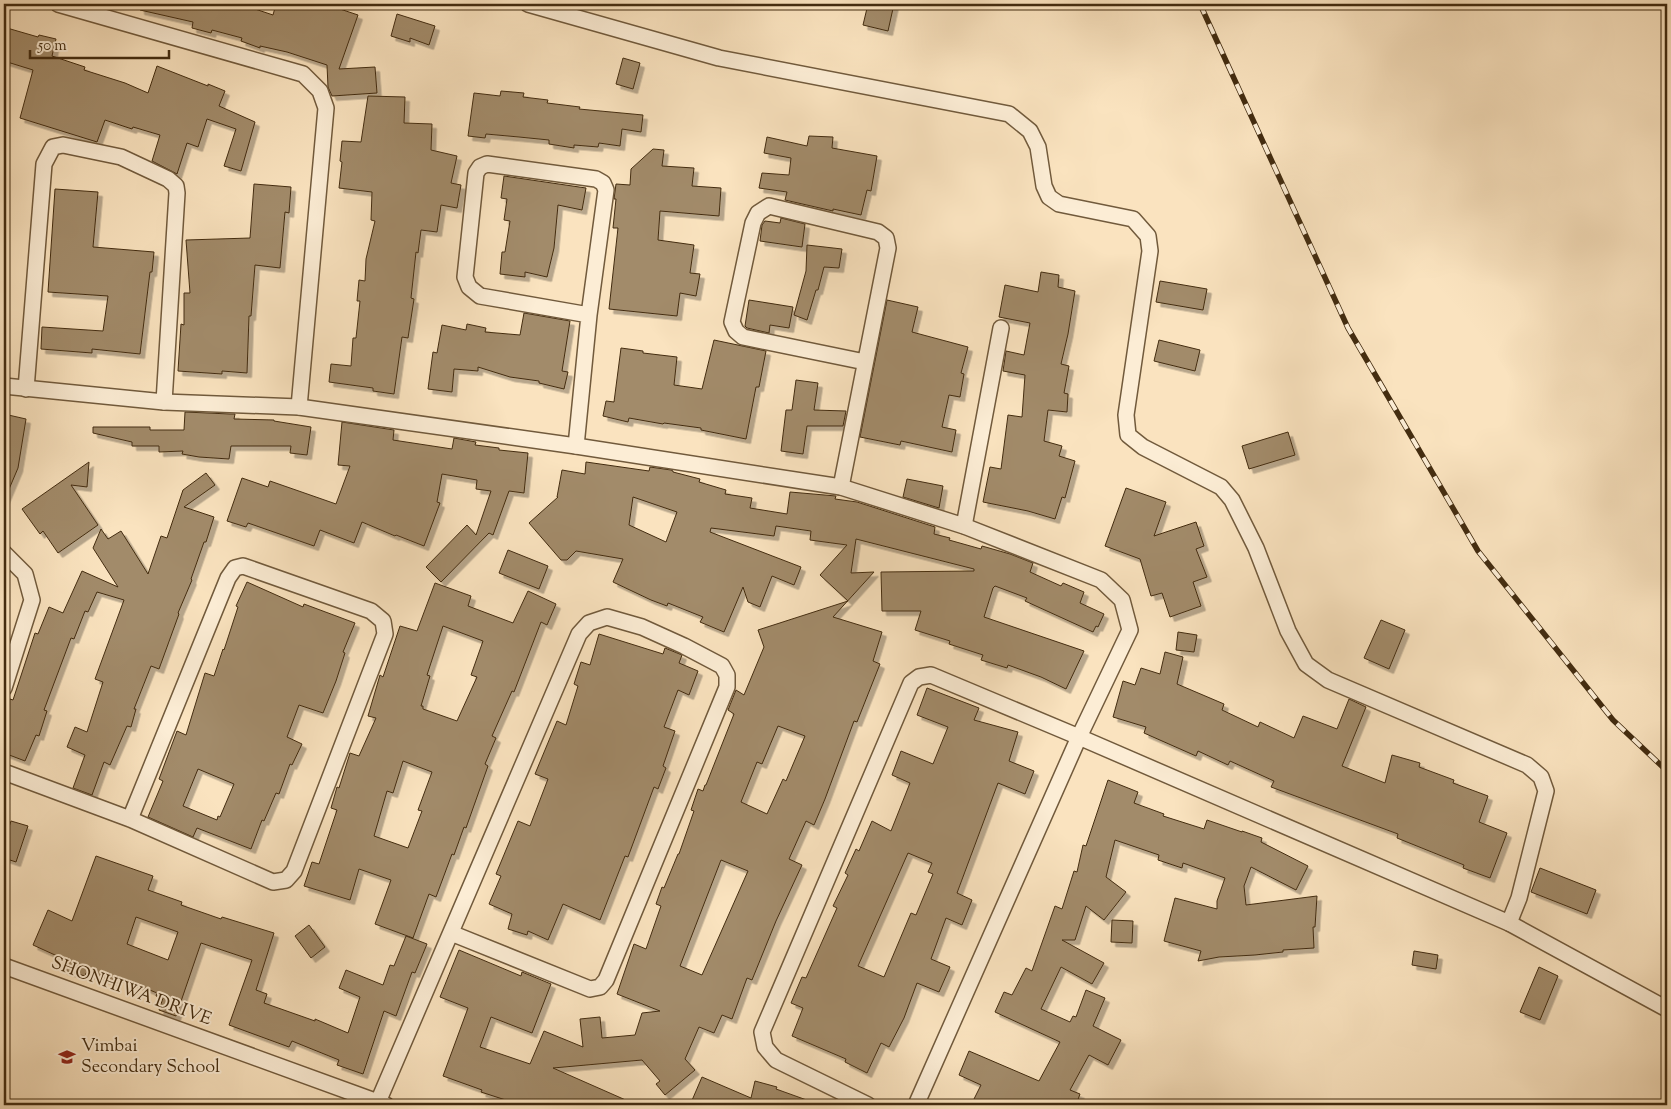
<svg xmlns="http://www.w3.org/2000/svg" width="1671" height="1109" font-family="'Sorts Mill Goudy',serif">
	<defs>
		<filter id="shadow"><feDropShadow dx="4.5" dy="4.5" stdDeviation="0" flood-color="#0004"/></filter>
	</defs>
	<rect width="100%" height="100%" fill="#fae3bf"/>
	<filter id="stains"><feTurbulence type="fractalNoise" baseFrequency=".004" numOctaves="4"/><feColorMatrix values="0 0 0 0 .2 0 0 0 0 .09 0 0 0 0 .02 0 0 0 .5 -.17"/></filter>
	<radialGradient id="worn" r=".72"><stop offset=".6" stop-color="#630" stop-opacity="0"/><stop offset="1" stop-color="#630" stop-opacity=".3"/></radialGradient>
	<!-- building -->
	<g fill="#a28b6b" stroke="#432c10" fill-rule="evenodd" filter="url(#shadow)">
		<polygon points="140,4 230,4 251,9 252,8 273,15 276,4 339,4 337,8 358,15 339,69 375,67 377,93 332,96 328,87 327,65 287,52 260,46 260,48 241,41 242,38 212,30 211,33 192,28 193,22 140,10"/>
		<polygon points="868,4 894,4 888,31 863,25"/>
		<polygon points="397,14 435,26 429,45 410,38 410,42 391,36"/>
		<polygon points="7,28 38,37 39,35 56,39 52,56 85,67 84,70 125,83 148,93 157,66 208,86 208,84 225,91 219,106 255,122 241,171 224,166 236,129 207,119 198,147 187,143 177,174 152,161 160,135 133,127 132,129 105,120 97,142 20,118 33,70 4,61 4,39"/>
		<polygon points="623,58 640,63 633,89 616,84"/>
		<polygon points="501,91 524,93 523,97 548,100 547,103 580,107 579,109 643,115 641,132 622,129 620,146 599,143 598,147 574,145 574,148 549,144 549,140 519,137 486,134 485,138 468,136 474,93 500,96"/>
		<polygon points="368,96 405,97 404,123 432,124 431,150 457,156 451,183 461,185 457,208 441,205 437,232 421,230 418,253 416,252 411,298 414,299 408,338 402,337 394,394 373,391 373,388 329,382 331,364 351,366 353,338 356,338 360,301 357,301 359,280 365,281 366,259 375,221 371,220 372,192 339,188 342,162 340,161 342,141 361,142"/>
		<polygon points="809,136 833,137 832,148 877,156 871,191 867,190 861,215 833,209 833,211 785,200 787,192 759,188 762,173 789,175 791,158 764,153 767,137 807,146"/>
		<polygon points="653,149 664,150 662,166 694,168 692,186 721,188 719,216 660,211 658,240 694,245 690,273 700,274 696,296 680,293 677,316 609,309 618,228 613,228 616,199 614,199 616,184 630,185 631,169"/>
		<polygon points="504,176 586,188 582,210 558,205 554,248 547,277 525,272 525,277 500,274 502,252 505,252 510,221 504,220 507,199 501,198"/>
		<polygon points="254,184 291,187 289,213 285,212 280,268 255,265 251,316 249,316 247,373 222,371 222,374 178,371 181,324 184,325 184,293 190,293 186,240 250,238"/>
		<polygon points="55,189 98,192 93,247 154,252 152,272 150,272 140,354 92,349 92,353 41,349 42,327 103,331 108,296 48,292"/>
		<polygon points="781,218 805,224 802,247 760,241 762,225 765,221 780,223"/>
		<polygon points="807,245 842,249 839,268 824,267 818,290 816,290 807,320 794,315 806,271"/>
		<polygon points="1041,272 1059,275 1058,287 1075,291 1068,334 1061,364 1069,366 1064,393 1068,394 1067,412 1048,410 1044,441 1062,446 1059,456 1075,461 1065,498 1062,497 1055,519 1028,511 983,502 990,467 1001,469 1008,415 1022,417 1025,375 1003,371 1006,351 1024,355 1030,323 999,317 1005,285 1038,292"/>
		<polygon points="1160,281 1207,289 1203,310 1156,302"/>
		<polygon points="749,300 793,307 789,328 770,325 769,333 747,328 745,326"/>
		<polygon points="887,300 918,307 912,332 968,347 961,373 964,374 960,397 949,395 942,427 956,430 952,452 901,441 900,445 860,437"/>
		<polygon points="524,313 570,321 562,371 568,372 564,389 539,383 539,381 510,377 478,367 478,371 454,369 452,392 428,389 433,352 437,353 442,325 466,330 467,324 486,328 485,332 520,335"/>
		<polygon points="714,340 766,351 759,387 756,387 746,439 701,430 701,428 664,423 663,424 629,418 628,422 603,416 606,401 614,402 621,348 643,351 643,353 677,357 674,385 702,389"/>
		<polygon points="1159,340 1200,350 1195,371 1154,361"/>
		<polygon points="796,380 818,383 814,410 846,411 843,426 807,426 803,454 781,451 786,410 792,410"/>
		<polygon points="185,412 230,414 235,414 234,419 274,420 274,421 311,427 307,455 290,453 291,446 231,446 229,459 199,457 182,454 183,451 159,452 159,446 132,446 132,442 93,433 93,427 150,427 150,430 184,430"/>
		<polygon points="4,414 26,419 18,468 4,501"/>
		<polygon points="342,422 394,430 393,440 452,449 454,438 476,442 475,445 499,448 499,450 528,453 524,493 509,491 493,535 489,533 441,582 426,567 467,525 476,535 491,491 476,489 477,480 442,474 437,502 440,503 424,546 396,535 395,536 362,522 354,543 320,530 314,546 248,523 246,527 227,521 242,478 268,487 270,481 336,504 350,466 338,465"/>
		<polygon points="1288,432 1295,455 1249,469 1242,446"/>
		<polygon points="89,462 87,487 71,485 98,525 58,553 43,531 40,534 22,509"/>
		<path d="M586 462 649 471 650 467 671 470 673 471V472L700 479 699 482 726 490 725 494 752 498 750 508 787 514 790 492 836 496 835 499 857 502 935 527 934 534 950 538 949 540 981 549 982 546 1010 554 1033 563 1030 572 1061 586 1063 583 1084 592 1080 603 1104 614 1098 627 1096 626 1093 632 1025 601 1027 598 995 586 993 588 984 617 1084 651 1066 689 1041 677 1008 665 1007 668 981 660 983 655 949 644 950 641 915 630 921 611H882L881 572 974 571V569L856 539 851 573 874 572 833 617 882 632 873 661 880 664 857 722 854 721 825 799 814 825 806 821 789 859 802 865 776 921 752 980 747 978 732 1019 722 1015 714 1033 699 1027 685 1059 695 1070 665 1095 656 1084 660 1081 642 1060 553 1068 637 1105H521L481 1092 482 1090 443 1076 468 1008 440 997 459 950 521 976 522 972 551 984 532 1033 491 1017 480 1047 530 1064 544 1031 583 1047 580 1019 600 1017 602 1038 635 1035 642 1013 660 1011 617 994 634 944 646 949 661 906 656 904 662 887 664 888 678 854H679L694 811 691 810 698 789 703 791 705 785H706L734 714 728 710 736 690 744 695 764 647 758 630 848 601 820 575 847 545 810 540 811 531 776 526 774 536 711 528 710 532 801 567 794 585 772 576 760 607 748 602 743 587 724 632 700 622 703 617 668 603 667 606 651 600 613 582 623 559 576 551 567 560H561L529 523 558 497H557L562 470 585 474ZM633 497 677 512 666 542 629 525ZM778 726 805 736 786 781 783 779 767 814 741 802 757 762 762 764ZM721 860 748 871 702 975 680 966Z"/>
		<polygon points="206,473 215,485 184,507 214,517 206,542 204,542 191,579 192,580 178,613 179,614 159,669 151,666 134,709 136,709 131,727 127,726 110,765 104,762 92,795 73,788 85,755 67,747 75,727 87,732 103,682 95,679 124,600 97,592 88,612 85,611 74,639 71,638 44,710 47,711 39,736 36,735 25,761 4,753 4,718 10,699 13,700 35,633 38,634 49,607 63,613 82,571 118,587 93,548 101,529 108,539 121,531 148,574 161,536 167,538 183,490"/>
		<polygon points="907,479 943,486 939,508 903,497"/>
		<polygon points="1126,488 1166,502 1154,536 1196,522 1204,546 1196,549 1207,577 1193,582 1201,606 1170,617 1162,593 1151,596 1140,559 1105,546"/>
		<polygon points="508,550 548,566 539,589 499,573"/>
		<path d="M247 582 303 607 304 604 355 623 343 652 345 653 336 681 323 713 299 705 287 737 302 744 292 765 290 764 279 794 276 793 264 821 262 820 251 849 197 828 193 837 148 817 163 781 159 779 177 731 186 735 205 673 214 676 223 649 224 650 238 607 236 606ZM198 769 234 784 220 817 218 816 217 820 183 806Z"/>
		<path d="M435 583 471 596 468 606 513 623 528 591 556 604 547 625 541 622 514 692 512 691 492 736 496 738 485 764 488 766 466 828 464 827 454 855 452 854 436 897 429 894 413 938 375 924 391 880 359 869 350 900 304 886 312 862 319 864 337 810 331 808 337 787 339 788 350 753 359 756 376 718 368 716 380 675 383 677 400 626 417 631ZM443 626 483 641 471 675 477 677 457 721 423 709V706H421L430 676 427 675ZM403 761 432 772 418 810 422 811 408 848 374 836 387 791 393 793Z"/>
		<polygon points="1381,620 1405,630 1389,669 1364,658"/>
		<polygon points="1178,632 1197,635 1194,652 1176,650"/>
		<polygon points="599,634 663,654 665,648 682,655 679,663 698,671 689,695 678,690 664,727 675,731 663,766 666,768 658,789 654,787 628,857 625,856 600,920 563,904 548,940 528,931 527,935 508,929 512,914 489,904 501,876 496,874 518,821 530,826 548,779 535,774 557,721 566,725 578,686 574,684 581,662 590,665"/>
		<polygon points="1165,652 1183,657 1177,684 1224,704 1222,710 1258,727 1260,722 1294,738 1303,716 1337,729 1349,699 1366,707 1342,766 1385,783 1392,755 1420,763 1419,767 1454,780 1453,783 1488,796 1479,822 1507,833 1490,878 1463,868 1464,865 1397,838 1398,834 1271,787 1274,781 1230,761 1228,765 1198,751 1196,756 1144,733 1146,727 1113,717 1123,681 1135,685 1141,668 1160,674"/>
		<path d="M927 688 979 708 974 720 1018 732 1009 761 1034 771 1025 794 998 783 957 893 972 900 962 925 946 918 931 959 950 967 939 992 917 983 904 1018 889 1047 881 1043 867 1073 845 1062 846 1059 792 1036 803 1008 791 1003 802 977 806 978 837 908 833 906 848 875 845 873 856 849 859 851 872 821 891 831 910 783 892 775 901 751 933 764 948 727 917 715ZM908 853 932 863 928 872 933 874 916 915 911 913 884 977 858 966Z"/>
		<polygon points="1108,780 1138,792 1134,803 1164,814 1163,816 1204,829 1207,820 1242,832 1242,831 1262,838 1261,842 1308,866 1296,890 1251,867 1244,886 1246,905 1317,896 1315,927 1313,927 1314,948 1283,950 1283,952 1255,955 1219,957 1198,961 1201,951 1164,941 1175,898 1217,909 1217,901 1225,878 1183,863 1182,868 1158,860 1159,855 1115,840 1106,877 1126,892 1104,920 1086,906 1075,940 1062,940 1104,963 1092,984 1061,967 1041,1009 1070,1022 1073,1016 1076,1017 1086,990 1105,998 1093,1026 1121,1040 1108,1065 1089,1055 1070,1090 1080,1094 1076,1105 971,1105 981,1085 959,1075 969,1051 1039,1081 1060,1042 995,1012 1004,992 1012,995 1026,968 1032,971 1055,906 1062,909 1074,871 1077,872 1083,845 1086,846"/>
		<polygon points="11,821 28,826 16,862 4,858 4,842"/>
		<path d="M96 856 153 876 148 890 182 902 181 905 221 919 222 917 274 933 256 990 267 994 264 1003 315 1021V1019L348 1033 360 997 339 988 346 970 383 985 390 965 394 966 406 936 427 944 415 973 412 972 396 1016 384 1011 363 1074 337 1065 339 1060 292 1041 289 1047 229 1025 252 960 201 943 176 1016 159 1010 163 998 156 996 157 993 116 976 114 982 86 973 85 976 63 970 66 960 33 945 48 910 72 921ZM136 917 178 932 168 960 127 944Z"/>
		<polygon points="1540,868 1596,890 1587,914 1531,892"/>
		<polygon points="1112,920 1133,921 1132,943 1111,942"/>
		<polygon points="309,925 325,947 311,958 295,936"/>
		<polygon points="1414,951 1438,955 1436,969 1412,965"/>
		<polygon points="1539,967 1558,976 1540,1020 1520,1012"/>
		<polygon points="702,1077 751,1098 755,1081 777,1087 776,1089 815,1103 815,1105 690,1105"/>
	</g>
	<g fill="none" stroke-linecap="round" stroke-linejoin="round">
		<!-- street casing -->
		<g stroke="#715a3c" stroke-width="18">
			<g id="street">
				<polyline points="58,4 303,74 320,91 326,108 299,407"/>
				<polyline points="528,4 719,58 1009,114 1030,131 1038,147 1044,186 1049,197 1059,204 1133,219 1148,236 1150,251 1126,415 1128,435 1143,447 1221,487 1232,500 1256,548 1288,631 1306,664 1328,680 1527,765 1541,777 1546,791 1519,898 1509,923"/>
				<polyline points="4,386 164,402 299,407 576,446 841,487 964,526 1101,580 1122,600 1130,630 1079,737 916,1105"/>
				<polyline points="26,389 44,164 53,147 63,145 121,157 168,179 176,186 177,193 164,402"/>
				<polyline points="576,446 589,315 606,190 603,183 596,179 487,164 480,167 476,173 465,277 469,287 480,296 589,315"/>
				<polyline points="841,487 888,248 886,238 878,232 769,206 758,213 753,223 732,322 736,331 743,337 865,362"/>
				<polyline points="964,526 1001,328"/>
				<polyline points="4,553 25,574 32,600 4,688"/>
				<polyline points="4,772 130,819 273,882 286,880 294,871 385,634 383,621 371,611 243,566 235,568 228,578 130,819"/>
				<polyline points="4,966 386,1105"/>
				<polyline points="378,1102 579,634 589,623 607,617 642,627 684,646 722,666 727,675 727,687 606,980 600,987 590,989 451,933"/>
				<polyline points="868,1105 776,1060 765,1047 762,1032 911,683 919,677 931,675 1079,737 1509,923 1667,1009"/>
			</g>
		</g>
		<!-- street -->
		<use href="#street" stroke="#fcedd5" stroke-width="15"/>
		<!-- rail casing -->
		<g stroke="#432c10" stroke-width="5.5">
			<polyline id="rail" points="1200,4 1348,328 1478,551 1613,720 1667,771"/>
		</g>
		<!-- rail -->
		<use href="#rail" stroke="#fcedd5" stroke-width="4" stroke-dasharray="11" stroke-linecap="butt"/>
	</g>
	<!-- icons -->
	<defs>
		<g id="school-bare" transform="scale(1.35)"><path d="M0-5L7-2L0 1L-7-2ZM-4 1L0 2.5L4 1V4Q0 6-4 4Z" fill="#8f2418" stroke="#fcedd5" stroke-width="2.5" paint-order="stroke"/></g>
	</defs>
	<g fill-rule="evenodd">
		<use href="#school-bare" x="67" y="1057"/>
	</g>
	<g text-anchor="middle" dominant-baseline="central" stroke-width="4" stroke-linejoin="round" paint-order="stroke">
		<!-- street labels -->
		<g font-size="18" fill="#432c10" stroke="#fcedd5">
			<text transform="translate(131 992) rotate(20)">SHONHIWA DRIVE</text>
		</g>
		<!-- poi labels -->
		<g font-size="18" fill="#432c10" stroke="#fcedd5" text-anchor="start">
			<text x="81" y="1047">Vimbai<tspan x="81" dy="21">Secondary School</tspan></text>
		</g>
	</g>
	<!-- margin -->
	<rect width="1671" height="1109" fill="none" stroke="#fae3bf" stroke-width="20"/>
	<rect x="5" y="5" width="1661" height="1099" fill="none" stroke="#432c10" stroke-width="2.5"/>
	<rect x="10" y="10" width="1651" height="1089" fill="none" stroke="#432c10"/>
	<!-- scale -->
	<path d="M30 50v8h139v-8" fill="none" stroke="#432c10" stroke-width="2.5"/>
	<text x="38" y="50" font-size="15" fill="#432c10" stroke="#fcedd5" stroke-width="4" paint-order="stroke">50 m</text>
	<rect width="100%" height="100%" filter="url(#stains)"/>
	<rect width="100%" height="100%" fill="url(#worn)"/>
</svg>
